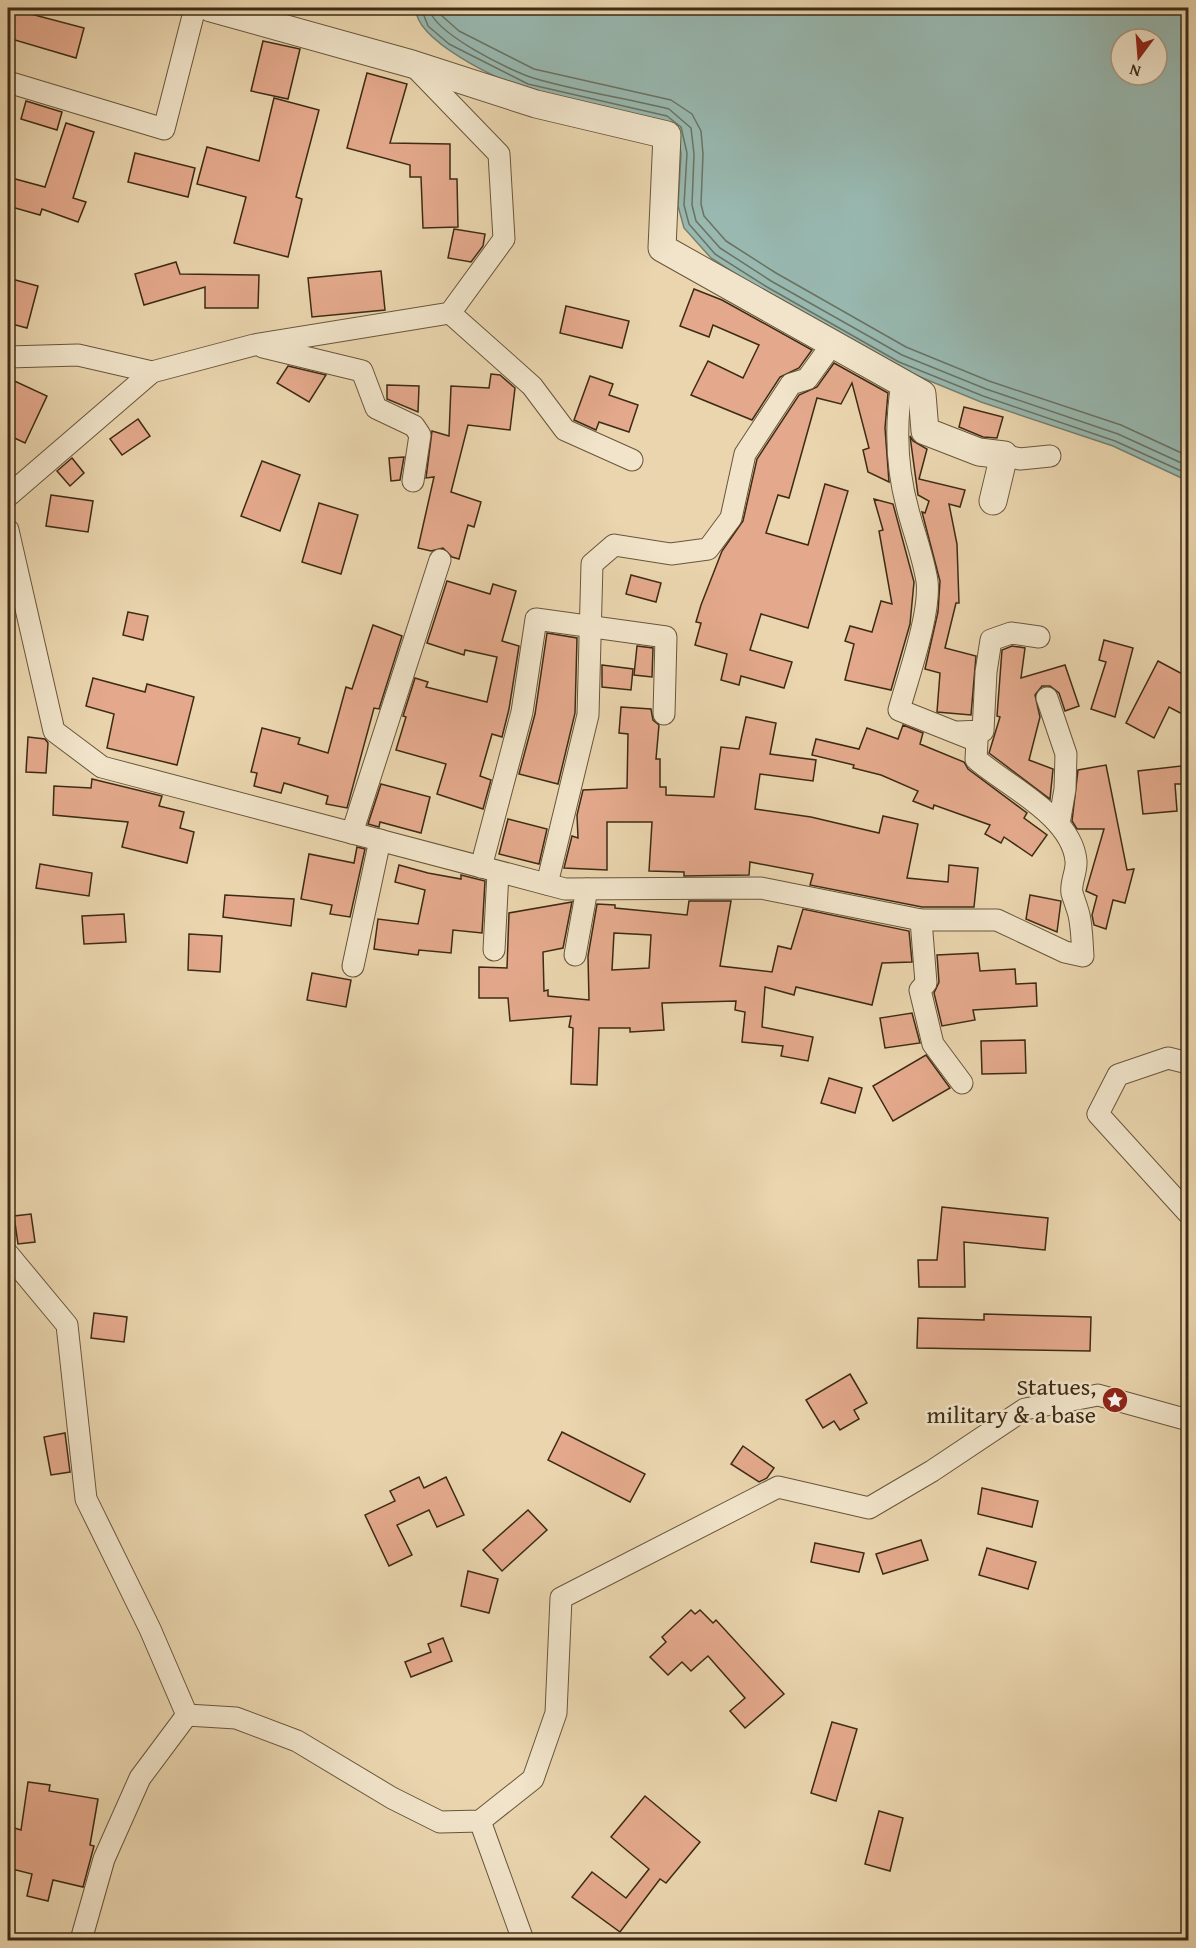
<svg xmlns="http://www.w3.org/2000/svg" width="1196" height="1948" font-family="'Gentium Book Plus',serif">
	<rect width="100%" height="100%" fill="#ead5ae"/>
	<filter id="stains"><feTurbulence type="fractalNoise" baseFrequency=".00333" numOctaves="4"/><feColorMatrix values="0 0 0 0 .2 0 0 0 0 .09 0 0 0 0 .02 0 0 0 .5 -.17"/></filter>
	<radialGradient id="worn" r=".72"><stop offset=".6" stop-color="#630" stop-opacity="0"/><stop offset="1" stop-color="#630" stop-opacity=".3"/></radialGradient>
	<!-- water -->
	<path fill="#98b8b0" stroke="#748072" stroke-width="1.5" fill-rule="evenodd" d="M416 8H1188V481L1113 446 981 402 896 367 764 292 711 258 684 228 678 206 681 154 678 132C629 118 577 107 528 90 500 81 414 40 416 8ZM1121 39H1157V75H1121Z"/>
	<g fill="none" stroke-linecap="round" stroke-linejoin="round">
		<!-- shore -->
		<g stroke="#6a7262" stroke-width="1.5">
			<polyline points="421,8 428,26 449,44 528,84 667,116 681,127 687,153 684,205 689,224 715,254 767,287 899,362 983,396 1115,441 1188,474"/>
			<path d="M429 8C433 33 509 70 533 78 577 91 624 98 669 109L691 128 694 154 692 205 696 221 720 248 771 281 902 355 986 389 1118 434 1188 466"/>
			<polyline points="438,8 441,15 459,31 534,69 671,100 692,114 701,131 703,154 701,204 704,216 726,241 776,273 906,347 989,381 1121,425 1188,456"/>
		</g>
	</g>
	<!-- building -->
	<g fill="#e4a98c" stroke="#3d2b14" stroke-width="1.5" fill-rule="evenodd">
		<polygon points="8,8 84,28 76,58 8,38"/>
		<polygon points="263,41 300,49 288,99 251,91"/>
		<polygon points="367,73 407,84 390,143 450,144 450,179 457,179 458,227 423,228 421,177 410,177 410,165 347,148"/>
		<polygon points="274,98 319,110 296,197 302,199 288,257 234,243 246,197 197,184 207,147 259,161"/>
		<polygon points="26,101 62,112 57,130 21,119"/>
		<polygon points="66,123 94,132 73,198 86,202 78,222 42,209 40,215 8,206 8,177 45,187"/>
		<polygon points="135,153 195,168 188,197 128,182"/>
		<polygon points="454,229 485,234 483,246 471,262 448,258"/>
		<polygon points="176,262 180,274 259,275 258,308 205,308 205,287 144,305 135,274"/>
		<polygon points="381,271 385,310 312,317 308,278"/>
		<polygon points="8,278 38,286 27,328 8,323"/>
		<polygon points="694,289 722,300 812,350 799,368 780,377 752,420 691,395 708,361 743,378 759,345 713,325 709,337 680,326"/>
		<polygon points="566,306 629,321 622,348 560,333"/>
		<polygon points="834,363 888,393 885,428 889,482 868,472 863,450 869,448 852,383 841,404 817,398 789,498 778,495 766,533 808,545 825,484 848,491 808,628 761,614 750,650 792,662 784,688 741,676 739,685 721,680 727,654 695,645 701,623 696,622 701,605 722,551 743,521 757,459 799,395 817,387"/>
		<polygon points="288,366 326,375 309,402 277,383"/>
		<polygon points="491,374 500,375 515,388 510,430 468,425 451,492 481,502 474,527 468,525 459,559 452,557 443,548 431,551 418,548 434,477 426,478 432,431 449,436 451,386 489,388"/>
		<polygon points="590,376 613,384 609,395 638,405 629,432 599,422 596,430 574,420"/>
		<polygon points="8,378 47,396 25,443 8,435"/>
		<polygon points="387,385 419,386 418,412 387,399"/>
		<polygon points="964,407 1003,417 997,438 983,437 959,427"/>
		<polygon points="138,419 150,436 122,455 110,439"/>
		<polygon points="910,436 913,441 927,449 919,479 965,490 960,507 949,504 957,544 959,603 956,603 945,648 976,656 971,715 937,712 940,673 925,669 938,612 940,581 922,512 925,513 929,501 918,495"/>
		<polygon points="404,457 400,480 391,481 389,458"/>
		<polygon points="72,458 84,473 70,486 57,471"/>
		<polygon points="262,461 300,475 280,531 241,516"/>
		<polygon points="51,495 93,501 88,532 46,526"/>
		<polygon points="874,499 893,504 914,582 910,624 891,690 845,680 854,644 845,641 850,626 872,632 881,601 892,604 879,531 883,530"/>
		<polygon points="319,503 358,515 341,574 302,562"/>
		<polygon points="631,575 661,583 656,602 626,594"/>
		<polygon points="447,581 490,594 493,584 516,591 502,641 519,646 509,709 502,737 492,734 480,776 491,780 483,809 437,794 446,764 396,750 406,717 403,716 415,678 428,682 426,687 487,702 497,657 465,650 464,655 427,643"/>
		<polygon points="128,612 148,616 143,640 123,635"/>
		<polygon points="373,625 402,636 379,709 374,708 347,808 326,804 328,796 284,783 281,793 254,786 257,773 251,772 262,728 300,738 298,744 328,753 346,687 352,689"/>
		<polygon points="547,633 577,638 575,713 558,784 519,774 535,714"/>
		<polygon points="1104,640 1133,648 1115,717 1091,709 1106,662 1099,660"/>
		<polygon points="637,646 653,648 652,677 634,675"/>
		<polygon points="1012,646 1025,648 1021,678 1065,665 1079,706 1065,711 1059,693 1050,686 1042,686 1035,695 1040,717 1029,760 1053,769 1050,799 989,753 1000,717 997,716 1002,650"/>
		<polygon points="1158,661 1188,677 1188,717 1169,707 1154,738 1126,723"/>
		<polygon points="602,665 633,669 631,690 602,687"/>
		<polygon points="93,678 145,692 147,684 194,697 177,765 107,748 114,714 86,706"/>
		<polygon points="621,707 651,709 653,720 659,725 656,759 660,759 660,787 666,787 666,795 714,797 721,747 739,749 746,717 776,723 770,754 816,760 813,781 760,774 755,809 811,817 879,833 883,816 918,824 907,878 948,882 949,865 978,868 974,907 922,907 810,885 813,874 750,862 749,875 684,876 684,872 649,871 652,822 607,822 607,870 564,868 572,836 578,838 577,815 583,790 627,788 628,734 619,733"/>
		<polygon points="903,725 923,733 920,744 964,762 968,769 1027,813 1024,818 1047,835 1032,856 1004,837 1001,843 985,834 990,825 934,805 933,809 913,801 918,791 881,775 853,768 854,765 812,755 816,739 859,749 867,728 898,739"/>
		<polygon points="28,737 45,739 48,743 46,773 26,772"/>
		<polygon points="1106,765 1127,870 1134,869 1125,903 1113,900 1106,929 1094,925 1092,915 1097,896 1086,891 1104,829 1077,829 1072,821 1078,770"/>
		<polygon points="1181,766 1183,784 1175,784 1177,811 1143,814 1138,771"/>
		<polygon points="92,779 162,796 159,806 184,812 180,828 194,832 187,863 122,847 128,822 53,815 54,786 91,788"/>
		<polygon points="381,784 430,797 421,833 380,822 379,827 368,824"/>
		<polygon points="508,819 547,829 539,864 499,854"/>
		<polygon points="357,847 365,849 350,917 330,914 332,905 301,899 309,854 354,863"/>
		<polygon points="40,864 92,873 89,896 36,888"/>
		<polygon points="399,865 428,873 461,879 461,875 485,881 482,933 453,930 451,953 419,950 418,955 374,949 378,919 418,924 425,890 395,882"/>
		<polygon points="225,895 294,899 291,926 223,917"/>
		<polygon points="1030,895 1061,901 1057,932 1026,919"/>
		<path d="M689 901H731L720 966 772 972 778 946 791 949 803 909 909 931 912 962 882 963 872 1005 796 987 794 995 765 987 762 1027 813 1037 808 1061 781 1056 783 1046 742 1042 745 1012 735 1010 736 1001 662 1003 664 1030 630 1032V1028H599L597 1085 571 1084 573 1028 569 1027 571 1016 510 1021 508 998H479V967L507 968 509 913 572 902 563 948 543 952 544 991 548 990V996L589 1000 588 956 597 904 615 905V908L687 915ZM614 933 651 935 649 968 612 970Z"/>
		<polygon points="124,914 126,942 84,944 82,916"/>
		<polygon points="189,934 222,936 220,972 188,970"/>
		<polygon points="978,953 980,971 1015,969 1016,984 1036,983 1037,1006 973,1010 975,1020 942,1026 934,993 939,982 937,955"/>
		<polygon points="312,973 351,980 346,1007 307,1000"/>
		<polygon points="912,1013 920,1043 885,1048 880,1018"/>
		<polygon points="1025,1040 1026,1073 982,1074 981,1041"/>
		<polygon points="926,1055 950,1088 893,1121 873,1086"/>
		<polygon points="829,1078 862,1088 855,1113 821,1103"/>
		<polygon points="942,1207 1048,1218 1045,1250 964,1242 965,1287 919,1287 918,1260 937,1260"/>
		<polygon points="31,1214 35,1242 18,1244 14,1216"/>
		<polygon points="94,1313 127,1317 124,1342 91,1338"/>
		<polygon points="984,1314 1091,1317 1090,1351 917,1348 918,1318 984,1320"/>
		<polygon points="850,1374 867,1403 854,1410 859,1419 840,1430 834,1421 823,1428 806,1400"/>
		<polygon points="562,1432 645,1474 630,1502 548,1460"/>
		<polygon points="65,1433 70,1472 51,1475 44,1437"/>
		<polygon points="743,1446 774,1468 767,1478 759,1482 731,1464"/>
		<polygon points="419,1477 424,1488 446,1477 464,1515 437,1527 429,1510 397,1525 412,1555 389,1566 365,1515 395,1501 390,1491"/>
		<polygon points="982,1488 1038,1501 1032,1527 978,1514"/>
		<polygon points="528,1510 547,1530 502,1571 483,1550"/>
		<polygon points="921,1540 928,1560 883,1574 876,1554"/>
		<polygon points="815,1543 864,1553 859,1572 811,1562"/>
		<polygon points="987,1548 1036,1562 1028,1589 979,1575"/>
		<polygon points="468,1571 498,1579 489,1613 461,1606"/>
		<polygon points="691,1610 695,1614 700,1610 713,1623 716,1620 784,1694 745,1728 730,1711 745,1698 708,1656 691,1671 682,1662 668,1675 650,1657 666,1642 662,1637"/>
		<polygon points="443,1638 452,1661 411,1677 405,1662 431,1652 428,1644"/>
		<polygon points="832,1722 857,1729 836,1801 811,1793"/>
		<polygon points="28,1782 50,1785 49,1791 98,1799 90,1845 94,1846 83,1887 53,1880 48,1901 27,1896 32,1874 8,1868 11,1827 21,1830"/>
		<polygon points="645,1796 700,1842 666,1883 660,1879 620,1932 572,1897 592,1872 626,1898 649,1869 611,1837"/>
		<polygon points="879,1811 903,1818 890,1871 865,1864"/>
	</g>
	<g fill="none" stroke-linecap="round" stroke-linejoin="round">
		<!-- minor casing -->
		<g stroke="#68563a" stroke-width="23">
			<g id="minor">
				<polyline points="8,82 164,129 195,8"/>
				<polyline points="450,313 532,386 565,430 632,460"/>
				<polyline points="263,347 362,371 376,408 414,426 420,435 413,481"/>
				<polyline points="8,357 78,355 152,372"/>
				<polyline points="1004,455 1020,459 1050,456"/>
				<polyline points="8,496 152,372 254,345 450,313 504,239 499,154 412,64"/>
				<path d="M8 530 54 731 102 767 565 889 761 888 921 920H997L1065 952 1083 956C1082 943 1082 928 1079 915 1077 907 1074 900 1072 893 1070 883 1077 872 1076 861 1072 816 1007 786 976 759L977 741 899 710C908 677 931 613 927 581 923 556 914 533 908 510 896 467 895 426 902 383"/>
				<polyline points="1047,698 1066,754 1065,789 1059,824"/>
				<polyline points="958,732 983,731 986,672 991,640 1011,633 1039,637"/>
				<polyline points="352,833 440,560"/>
				<polyline points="481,867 522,712 536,619 666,637 664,714"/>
				<polyline points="547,884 588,715 592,564 614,545 671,554 708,549 731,518 745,454 791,384 807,379 833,343"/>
				<polyline points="921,920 926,983 920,990 933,1044 962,1083"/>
				<polyline points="494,950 498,872"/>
				<polyline points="575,955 587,889"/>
				<polyline points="353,966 380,840"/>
				<polyline points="1188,1063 1168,1058 1118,1075 1098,1114 1188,1213"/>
				<polyline points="8,1254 67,1325 86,1499 150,1629 187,1715 140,1778 104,1859 81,1940"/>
				<polyline points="187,1715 236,1718 297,1741 392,1798 440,1822 480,1821 533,1779 556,1713 561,1598 778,1487 869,1508 932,1471 1025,1409 1098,1395 1188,1420"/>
				<polyline points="480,1821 523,1940"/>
			</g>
		</g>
		<!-- tertiary casing -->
		<g stroke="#68563a" stroke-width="29">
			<polyline id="tertiary" points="211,8 412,64 536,104 667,135 662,248 922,394 925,431 979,452 1004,455 993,501"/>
		</g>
		<!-- minor -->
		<use href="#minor" stroke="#f1e4ca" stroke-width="21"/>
		<!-- tertiary -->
		<use href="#tertiary" stroke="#f1e4ca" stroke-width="27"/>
	</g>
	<!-- icons -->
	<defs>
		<g id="sight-disc" transform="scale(1.35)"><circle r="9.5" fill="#8f2418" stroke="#f1e4ca"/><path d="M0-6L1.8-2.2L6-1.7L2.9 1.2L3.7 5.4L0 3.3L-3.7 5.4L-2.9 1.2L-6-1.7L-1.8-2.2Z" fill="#fff"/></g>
	</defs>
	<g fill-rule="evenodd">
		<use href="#sight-disc" x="1115" y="1400"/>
	</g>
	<g text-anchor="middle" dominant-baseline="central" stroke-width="5" stroke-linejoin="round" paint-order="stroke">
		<!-- poi labels -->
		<g font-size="24" fill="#3d2b14" stroke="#f1e4ca" text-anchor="end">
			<text x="1096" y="1386">Statues,<tspan x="1096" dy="28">military &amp; a base</tspan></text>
		</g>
	</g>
	<!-- margin -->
	<rect width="1196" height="1948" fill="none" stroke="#ead5ae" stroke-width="30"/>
	<rect x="9" y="9" width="1178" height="1930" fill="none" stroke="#3d2b14" stroke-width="3"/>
	<rect x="15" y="15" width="1166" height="1918" fill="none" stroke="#3d2b14" stroke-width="1.5"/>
	<!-- north arrow -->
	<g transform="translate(1139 57) rotate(196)"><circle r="28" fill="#f1e4ca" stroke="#a99a81" stroke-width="1.5"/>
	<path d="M0-4.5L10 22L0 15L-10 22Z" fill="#8f2418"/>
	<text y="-9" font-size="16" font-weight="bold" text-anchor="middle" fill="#3d2b14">N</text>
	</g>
	<rect width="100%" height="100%" filter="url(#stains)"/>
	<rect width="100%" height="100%" fill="url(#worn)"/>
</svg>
